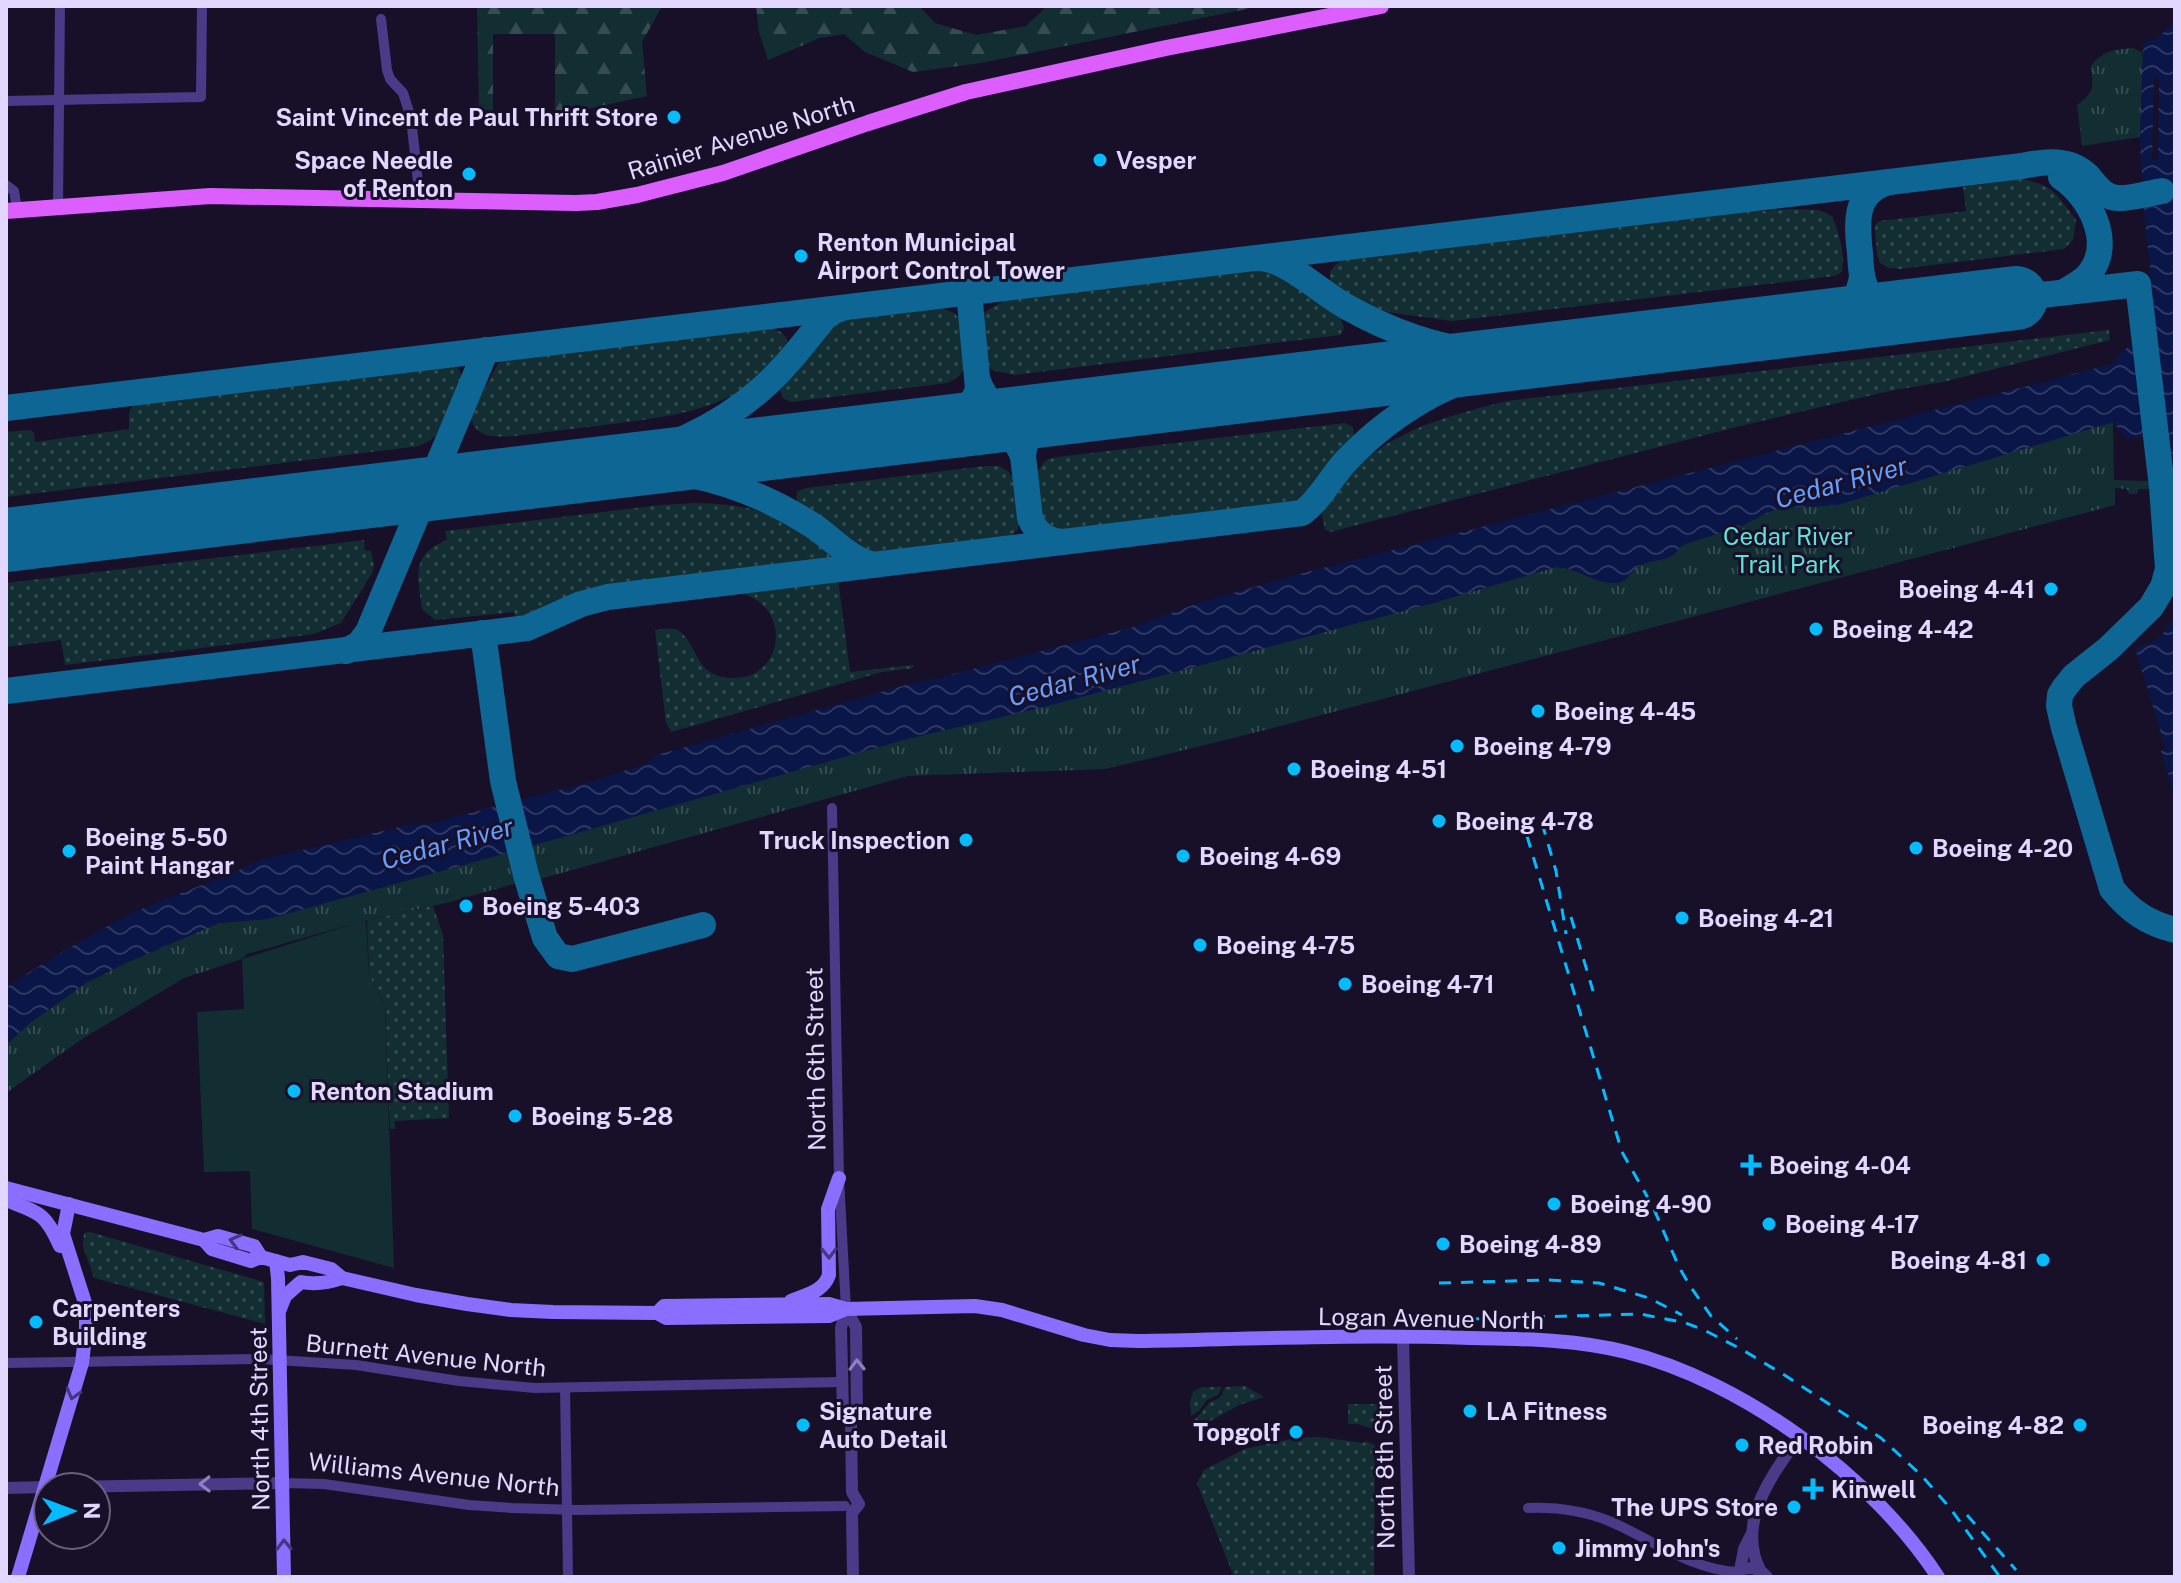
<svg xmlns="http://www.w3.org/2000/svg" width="2181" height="1583" font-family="'Public Sans',sans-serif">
	<defs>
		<pattern id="grass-dots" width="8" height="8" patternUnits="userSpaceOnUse" patternTransform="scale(2)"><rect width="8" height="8" fill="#132e32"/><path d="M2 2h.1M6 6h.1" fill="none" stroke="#354c51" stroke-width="1.8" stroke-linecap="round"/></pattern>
		<pattern id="forest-firs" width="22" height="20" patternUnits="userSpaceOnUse" patternTransform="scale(2)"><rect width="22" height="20" fill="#132e32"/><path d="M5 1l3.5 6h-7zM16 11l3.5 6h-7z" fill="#354c51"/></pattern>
		<pattern id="park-tufts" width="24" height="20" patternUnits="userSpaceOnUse" patternTransform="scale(2)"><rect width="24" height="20" fill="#132e32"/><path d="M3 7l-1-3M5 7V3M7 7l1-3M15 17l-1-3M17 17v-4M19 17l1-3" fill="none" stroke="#354c51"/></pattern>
		<pattern id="water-waves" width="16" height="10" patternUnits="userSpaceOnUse" patternTransform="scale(2)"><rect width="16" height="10" fill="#0a1647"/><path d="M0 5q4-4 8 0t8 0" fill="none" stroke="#2d3763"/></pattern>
	</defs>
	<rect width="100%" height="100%" fill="#181028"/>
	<!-- grass -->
	<g fill="url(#grass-dots)">
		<path d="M2021 179C2055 186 2056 194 2076 220L2073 240 2064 249 1900 269 1889 268 1880 263 1877 255 1875 228 1876 224 1880 221 1966 211 1963 187Z"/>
		<path d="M1792 209 1819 210 1832 216C1839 233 1845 253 1842 272L1835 276 1452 321 1379 311 1351 301 1335 291 1330 283V272L1335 265 1343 260 1746 212Z"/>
		<polygon points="1255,269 1271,269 1341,319 1344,328 1340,335 1014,375 992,370 985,363 981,323 985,312 1007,299"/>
		<path d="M940 308C946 310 953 311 957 316 966 325 968 362 962 372 959 378 953 380 947 383L791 402 783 398 780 390 785 382 828 332 840 321Z"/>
		<path d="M770 328C783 331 788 336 788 349 743 408 681 415 612 424 580 428 547 432 515 436 494 437 475 439 470 415L499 362 508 359Z"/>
		<path d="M2109 330 2110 340 1943 382 1894 390 1740 426 1330 532 1325 529 1321 511 1326 503C1338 489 1350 474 1364 461 1402 427 1459 413 1507 401Z"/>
		<polygon points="452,366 459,369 462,377 442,427 431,440 419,446 6,497 6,432 31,430 34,433 35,442 129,429 129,413 133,404"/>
		<path d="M1345 423 1353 427 1354 436 1298 505 1287 510 1064 536 1051 535C1034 520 1034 495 1035 474L1046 460 1057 457Z"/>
		<polygon points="985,466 999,466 1009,472 1016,481 1020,518 1018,529 1010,537 1002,543 877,558 862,554 826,525 800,507 796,498 798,491 806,488"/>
		<path d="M695 503C740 504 774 510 810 537 819 543 827 548 832 559L824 564 618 587C583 596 551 612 516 621L514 612 435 620 422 609C418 577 410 554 447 540L445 531 660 505Z"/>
		<polygon points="364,540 365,550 371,551 374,565 372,573 341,623 314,634 65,665 61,640 6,647 6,583"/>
		<path d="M838 578 850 672 914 665 913 668 882 672 671 732 666 722 655 630C663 629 672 627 679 631 699 645 694 678 733 678 787 679 794 597 731 592V590Z"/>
		<polygon points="433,906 443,935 449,1118 395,1121 395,1129 390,1129 385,1005 369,975 367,920"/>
		<polygon points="90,1232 264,1282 265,1324 94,1278 83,1246 84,1233"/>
		<polygon points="1245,1386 1264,1397 1239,1405 1203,1425 1192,1422 1201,1413 1209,1403 1221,1397 1225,1387"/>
		<polygon points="1222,1387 1218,1395 1207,1400 1200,1410 1191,1416 1190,1402 1193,1392 1202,1387"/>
		<polygon points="1386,1400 1386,1425 1374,1425 1373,1429 1358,1424 1348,1424 1348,1404 1379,1404 1379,1401"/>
		<polygon points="1319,1437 1364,1443 1365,1441 1375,1445 1374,1577 1234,1577 1197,1483 1204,1470 1245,1449 1295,1438"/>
	</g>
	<!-- forest -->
	<g fill="url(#forest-firs)">
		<polygon points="477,6 662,6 642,42 647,96 555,116 555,34 493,34 493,110 479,110"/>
		<polygon points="756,6 919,6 935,23 976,35 1026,26 1047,6 1261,6 981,63 913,72 865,52 844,34 820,38 768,60 759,32"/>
	</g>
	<!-- park -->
	<g fill="url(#park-tufts)">
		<path d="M2133 48 2143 53 2140 137 2082 146 2077 105C2096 91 2093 88 2091 66 2103 50 2114 50 2133 48Z"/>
		<path d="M2113 422 2114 480 2174 482 2175 490 2138 489 2137 494H2129L2127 489 2115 488V505L1273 728 1148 759 1104 769 908 776 540 879 530 846 907 739 1134 683 1433 603 1556 567C1577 567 1594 584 1616 583 1627 582 1629 574 1636 568 1645 560 1661 562 1671 556 1677 553 1679 547 1685 544L1742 526 1768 512 1785 508 1837 505Z"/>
		<polygon points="510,852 517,883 446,903 367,920 247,954 242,959 184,978 82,1039 6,1093 6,1045 30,1023 86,983 126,963 219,923 267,919"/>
	</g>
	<!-- pitch -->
	<polygon fill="#132e32" points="366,920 369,975 385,1005 394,1268 252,1229 250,1171 204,1172 197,1012 244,1009 242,959"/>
	<!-- water -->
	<g fill="url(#water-waves)">
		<path d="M2175 21V490L2168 435 2127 439 2113 422 1837 505 1785 508 1768 512 1742 526 1685 544C1679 547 1677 553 1671 556 1661 562 1645 560 1636 568 1629 574 1626 582 1616 583 1594 584 1577 567 1556 567L1433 603 1040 708 907 739 510 852 267 919 219 923 126 963 86 983 30 1023 6 1044V988L17 980C59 954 101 928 146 907 183 891 223 879 260 860L408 825 428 824 590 782 645 764 657 755 920 681H927L1137 626 1198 603 1311 571 2112 364C2126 344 2134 343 2157 340L2145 220 2140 144 2143 43 2158 38Z"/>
		<path d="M2175 615V793H2174L2161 751 2166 749 2135 648C2160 640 2162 637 2175 615Z"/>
	</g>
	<!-- pier -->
	<g fill="#181028">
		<polygon points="2154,78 2159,78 2158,160 2152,159"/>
		<polygon points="2152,336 2154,336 2166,439 2144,442 2133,339"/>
		<polygon points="517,797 531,850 511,856 496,802"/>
	</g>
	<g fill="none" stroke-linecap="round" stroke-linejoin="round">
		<!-- taxiway -->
		<g stroke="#0e6694" stroke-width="26">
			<path d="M2061 177C2089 195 2115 243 2089 274 2083 282 2073 286 2064 292"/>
			<path d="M1886 183C1853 193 1857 226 1860 253 1861 268 1861 284 1871 296 1878 305 1887 309 1898 313"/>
			<path d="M1262 258C1291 262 1321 293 1347 307 1388 330 1433 347 1480 352 1492 353 1504 352 1517 354"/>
			<path d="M2016 298 2138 284 2162 487 2168 569 2163 587 2151 607 2108 649 2074 676 2065 687 2060 695 2059 706 2064 728 2112 889C2130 911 2147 923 2175 930"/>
			<path d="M1831 320C1848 307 1860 297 1862 276"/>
			<path d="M978 381C988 408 1002 412 1029 417"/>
			<path d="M6 408 2022 166C2045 161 2070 158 2088 176 2096 185 2104 198 2118 198 2130 199 2149 193 2162 191"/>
			<path d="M1056 414C1037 423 1025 433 1023 456L1030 518C1036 533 1046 540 1062 542"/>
			<path d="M976 423C998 425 1015 435 1023 456"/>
			<path d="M935 427C956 420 970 412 978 389L969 292"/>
			<path d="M599 467C658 453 713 431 759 391 784 370 804 343 825 317L834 311 842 308"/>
			<path d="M622 468C691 468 754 488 812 525 832 538 850 560 874 565"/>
			<polyline points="483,633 503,781 526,875 545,938 558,956 572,959 703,925"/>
			<polyline points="346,651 359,644 368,632 486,350"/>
			<path d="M6 691 527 628 581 604 608 597 1302 513C1320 500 1331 477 1346 461 1401 403 1463 374 1540 356"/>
		</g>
		<!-- runway -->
		<polyline stroke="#0e6694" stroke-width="64" points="6,540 2016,298"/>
		<!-- minor -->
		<g stroke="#4a3a88" stroke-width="10">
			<polyline points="381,19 387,70 390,79 403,93 411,118 420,200"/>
			<polyline points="6,101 201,97 202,6"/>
			<polyline points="6,185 14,191 17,209"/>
			<polyline points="58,206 60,6"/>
			<polyline points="832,808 839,1178 846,1309"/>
			<polyline points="6,1363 261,1359 356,1365 459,1381 535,1388 842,1382"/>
			<polyline points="565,1388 568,1577"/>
			<polyline points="283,1483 324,1484 469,1505 512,1508 578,1510 845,1506"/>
			<path d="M1528 1508C1555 1507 1584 1511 1609 1521 1650 1538 1691 1570 1737 1572"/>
		</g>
		<!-- tertiary -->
		<g stroke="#4a3a88" stroke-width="12">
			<polyline points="846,1309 856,1327 857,1415 851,1421 852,1492 859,1504 852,1513 853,1577"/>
			<polyline points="846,1309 841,1328 843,1413 851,1421"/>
			<polyline points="1403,1337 1409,1577"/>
			<polyline points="66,1487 283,1483"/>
			<polyline points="6,1488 48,1487"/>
			<polyline points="1740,1570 1744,1549 1751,1535"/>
			<path d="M1760 1570C1736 1522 1772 1475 1799 1437"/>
			<path d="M1732 1577C1743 1565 1757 1565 1767 1577"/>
		</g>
		<!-- secondary -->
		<g stroke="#8a6eff" stroke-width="14">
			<polyline points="6,1188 204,1240 218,1236 254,1246 261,1257"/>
			<path d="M6 1200C39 1213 45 1212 60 1246"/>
			<polyline points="204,1240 212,1249 251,1261 261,1257 290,1265 303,1262 331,1269 342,1278 416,1295 467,1304 511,1310 553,1312 657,1313 666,1318 829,1316 846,1309"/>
			<polyline points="276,1261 278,1278 284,1577"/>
			<path d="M791 1301C807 1294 823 1292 829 1275L828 1209 839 1178"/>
			<path d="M280 1309 285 1296 301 1282C316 1285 328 1283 342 1278"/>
			<path d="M657 1313 664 1306 829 1304 846 1309 975 1306 1002 1310 1084 1335 1110 1340 1138 1341C1248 1339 1359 1334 1470 1338 1522 1339 1576 1339 1626 1352 1743 1381 1872 1476 1938 1577"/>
			<polyline points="18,1577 82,1363 86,1329 86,1306 63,1234 69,1204"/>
		</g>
		<!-- primary -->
		<polyline stroke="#dd5eff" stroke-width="16" points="6,211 210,196 576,203 597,202 637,195 723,173 868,123 966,92 1166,48 1381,6"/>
		<!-- rail -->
		<g stroke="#03bcff" stroke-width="3" stroke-dasharray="12 10" stroke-linecap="butt">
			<polyline points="1542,823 1556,871 1566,934"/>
			<polyline points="1527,836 1622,1152 1653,1207 1679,1267 1690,1286 1711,1316 1737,1339"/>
			<polyline points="1571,917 1593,991"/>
			<polyline points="1439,1283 1549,1280 1599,1283 1649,1298 1682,1315"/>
			<polyline points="1467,1319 1640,1314 1686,1323 1706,1331 1741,1349 1786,1376 1881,1438 1921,1475 1950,1508 2000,1577"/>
			<polyline points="1967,1515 2016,1570"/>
		</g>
	</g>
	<!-- one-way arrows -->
	<defs><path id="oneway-chevron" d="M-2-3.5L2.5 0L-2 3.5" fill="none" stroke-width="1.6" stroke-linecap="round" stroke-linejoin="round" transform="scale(2)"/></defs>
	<g stroke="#46367e">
		<use href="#oneway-chevron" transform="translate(235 1241) rotate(-165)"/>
		<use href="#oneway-chevron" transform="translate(829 1253) rotate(89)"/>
		<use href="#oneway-chevron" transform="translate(73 1394) rotate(106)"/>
		<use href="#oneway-chevron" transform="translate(284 1545) rotate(-91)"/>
	</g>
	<g stroke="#8e81be">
		<use href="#oneway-chevron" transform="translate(857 1365) rotate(-91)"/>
		<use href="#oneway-chevron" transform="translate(205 1484) rotate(179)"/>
	</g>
	<!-- markers -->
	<g fill="#03bcff" stroke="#181028" stroke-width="3">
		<circle cx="674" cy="117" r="8"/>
		<circle cx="1100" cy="160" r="8"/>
		<circle cx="469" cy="174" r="8"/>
		<circle cx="801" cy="256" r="8"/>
		<circle cx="2051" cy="589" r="8"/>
		<circle cx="1816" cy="629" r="8"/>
		<circle cx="1538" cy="711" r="8"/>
		<circle cx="1457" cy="746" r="8"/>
		<circle cx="1294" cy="769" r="8"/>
		<circle cx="1439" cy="821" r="8"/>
		<circle cx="966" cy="840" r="8"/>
		<circle cx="1916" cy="848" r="8"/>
		<circle cx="69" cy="851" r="8"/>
		<circle cx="1183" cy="856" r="8"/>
		<circle cx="466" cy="906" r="8"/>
		<circle cx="1682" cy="918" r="8"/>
		<circle cx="1200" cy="945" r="8"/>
		<circle cx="1345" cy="984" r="8"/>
		<circle cx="294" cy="1091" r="8"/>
		<circle cx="515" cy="1116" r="8"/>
		<path d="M1747 1153h8v8h8v8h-8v8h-8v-8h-8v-8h8z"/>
		<circle cx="1554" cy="1204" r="8"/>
		<circle cx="1769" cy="1224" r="8"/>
		<circle cx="1443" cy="1244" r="8"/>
		<circle cx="2043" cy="1260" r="8"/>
		<circle cx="36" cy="1322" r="8"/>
		<circle cx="1470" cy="1411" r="8"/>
		<circle cx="803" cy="1425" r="8"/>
		<circle cx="2080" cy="1425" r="8"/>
		<circle cx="1296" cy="1432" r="8"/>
		<circle cx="1742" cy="1445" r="8"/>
		<path d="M1809 1477h8v8h8v8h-8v8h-8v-8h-8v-8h8z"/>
		<circle cx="1794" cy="1507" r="8"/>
		<circle cx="1559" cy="1548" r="8"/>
	</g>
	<g text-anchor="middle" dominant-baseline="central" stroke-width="6" stroke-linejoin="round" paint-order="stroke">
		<!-- poi labels -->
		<g font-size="24" font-weight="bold" fill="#e2d7ff" stroke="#181028" text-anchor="start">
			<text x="658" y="117" text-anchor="end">Saint Vincent de Paul Thrift Store</text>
			<text x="453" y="160" text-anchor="end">Space Needle<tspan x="453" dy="28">of Renton</tspan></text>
			<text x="1116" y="160">Vesper</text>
			<text x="817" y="242">Renton Municipal<tspan x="817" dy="28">Airport Control Tower</tspan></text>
			<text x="2035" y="589" text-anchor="end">Boeing 4-41</text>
			<text x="1832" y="629">Boeing 4-42</text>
			<text x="1554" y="711">Boeing 4-45</text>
			<text x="1473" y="746">Boeing 4-79</text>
			<text x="1310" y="769">Boeing 4-51</text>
			<text x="1455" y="821">Boeing 4-78</text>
			<text x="85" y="837">Boeing 5-50<tspan x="85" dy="28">Paint Hangar</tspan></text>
			<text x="950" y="840" text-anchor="end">Truck Inspection</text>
			<text x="1932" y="848">Boeing 4-20</text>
			<text x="1199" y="856">Boeing 4-69</text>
			<text x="482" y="906">Boeing 5-403</text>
			<text x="1698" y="918">Boeing 4-21</text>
			<text x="1216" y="945">Boeing 4-75</text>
			<text x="1361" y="984">Boeing 4-71</text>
			<text x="310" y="1091">Renton Stadium</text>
			<text x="531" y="1116">Boeing 5-28</text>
			<text x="1769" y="1165">Boeing 4-04</text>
			<text x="1570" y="1204">Boeing 4-90</text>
			<text x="1785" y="1224">Boeing 4-17</text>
			<text x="1459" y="1244">Boeing 4-89</text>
			<text x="2027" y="1260" text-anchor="end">Boeing 4-81</text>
			<text x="52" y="1308">Carpenters<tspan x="52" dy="28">Building</tspan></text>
			<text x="819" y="1411">Signature<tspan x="819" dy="28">Auto Detail</tspan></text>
			<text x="1486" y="1411">LA Fitness</text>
			<text x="2064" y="1425" text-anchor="end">Boeing 4-82</text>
			<text x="1280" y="1432" text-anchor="end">Topgolf</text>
			<text x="1758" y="1445">Red Robin</text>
			<text x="1831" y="1489">Kinwell</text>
			<text x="1778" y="1507" text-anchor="end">The UPS Store</text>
			<text x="1575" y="1548">Jimmy John's</text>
		</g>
		<!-- street labels -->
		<g font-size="24" fill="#e2d7ff" stroke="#181028">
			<text transform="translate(741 137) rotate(-17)">Rainier Avenue North</text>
			<text transform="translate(815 1059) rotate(-91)">North 6th Street</text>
			<text transform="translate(1431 1318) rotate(1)">Logan Avenue North</text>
			<text transform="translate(426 1355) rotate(6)">Burnett Avenue North</text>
			<text transform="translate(259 1419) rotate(-91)">North 4th Street</text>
			<text transform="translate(1384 1457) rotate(-91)">North 8th Street</text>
			<text transform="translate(434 1474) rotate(6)">Williams Avenue North</text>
		</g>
		<!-- park labels -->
		<g font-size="24" fill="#60e1d7" stroke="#181028">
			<text x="1788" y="536">Cedar River<tspan x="1788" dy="28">Trail Park</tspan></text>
		</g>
		<!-- water labels -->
		<g font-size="26" font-style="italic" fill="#659eff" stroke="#181028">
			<text transform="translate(1841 482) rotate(-15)">Cedar River</text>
			<text transform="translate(1074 680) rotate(-15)">Cedar River</text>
			<text transform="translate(447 843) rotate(-15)">Cedar River</text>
		</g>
	</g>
	<!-- border -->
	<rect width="2181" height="1583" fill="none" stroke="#e2d7ff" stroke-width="16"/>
	<!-- north arrow -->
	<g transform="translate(72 1511) rotate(89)"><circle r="38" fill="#181028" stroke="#69607e" stroke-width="2"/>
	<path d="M0-6L14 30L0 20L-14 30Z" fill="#03bcff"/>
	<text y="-12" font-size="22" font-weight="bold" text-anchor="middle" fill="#e2d7ff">N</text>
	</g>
</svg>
